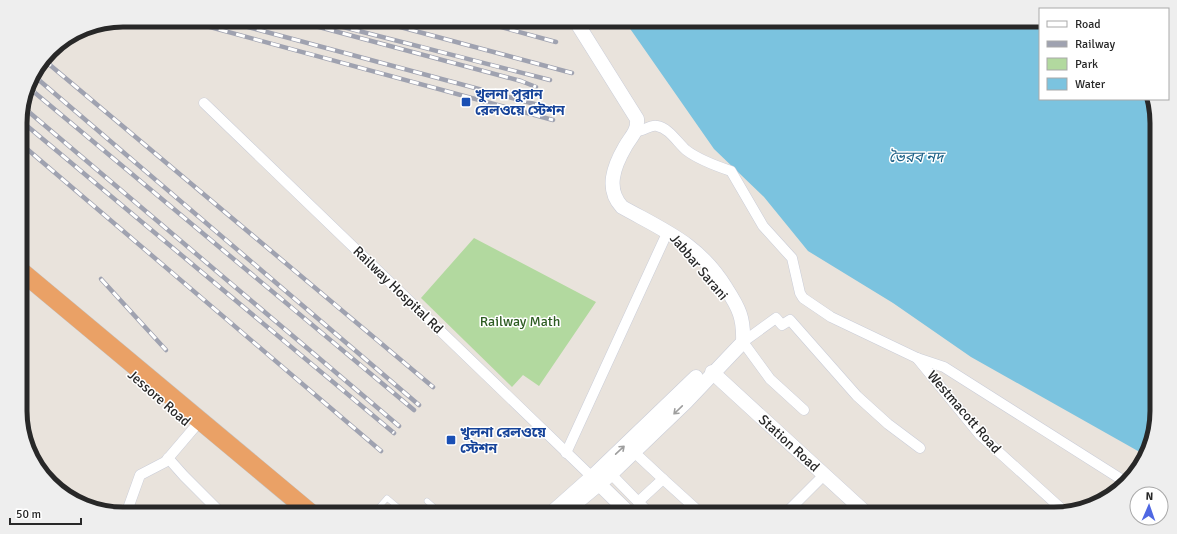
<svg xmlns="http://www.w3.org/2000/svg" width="1177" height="534" font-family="Signika,'Noto Sans Bengali',sans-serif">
	<rect width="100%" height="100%" fill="#e9e3dc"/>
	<!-- green -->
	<polygon fill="#b2d99f" points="474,238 596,302 539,386 523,375 512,387 421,298"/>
	<!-- water -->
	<polygon fill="#7bc3df" points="624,20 1040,20 1040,99 1152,99 1156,110 1157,411 1149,451 1145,455 971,357 893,303 808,251 764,197 714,149"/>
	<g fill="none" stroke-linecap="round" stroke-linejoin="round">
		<!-- lane casing -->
		<g stroke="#cacdd8" stroke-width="6">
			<g id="lane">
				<polyline points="427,501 442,514"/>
				<polyline points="373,514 387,498 406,514"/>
			</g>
		</g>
		<!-- street casing -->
		<g stroke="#cacdd8" stroke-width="11">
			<g id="street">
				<polyline points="204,103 592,477"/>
				<path d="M637 131C644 131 651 124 657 126 669 128 677 142 686 150 699 160 716 166 731 171L763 226 792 258 800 293 803 298 831 317 917 358 944 367 1124 481"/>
				<polyline points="917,358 980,435 1065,512"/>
				<polyline points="804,410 770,379 743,342 776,318 782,325 790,320 857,396 888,424 920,448"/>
				<polyline points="634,452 663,479 638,502"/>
				<polyline points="566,453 668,231"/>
				<polyline points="168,458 184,476 222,514"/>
				<polyline points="611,474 650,514"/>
				<polyline points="663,479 695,508 690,514"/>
				<polyline points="126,514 140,475 165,462 194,428"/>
				<polyline points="785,514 825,474"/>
			</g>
		</g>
		<!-- secondary casing -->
		<g stroke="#cacdd8" stroke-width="15">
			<g id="secondary">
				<path id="s1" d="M712 372 867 514"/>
				<polyline points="593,478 630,514"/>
				<polyline points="550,514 595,474 696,377"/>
				<path d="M563 514 611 474 686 402 743 342C744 318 739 308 726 288 699 244 665 231 622 207 605 189 614 166 625 147 631 136 638 132 637 119L575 20"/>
			</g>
		</g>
		<!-- highway casing -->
		<g stroke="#c3c3c3" stroke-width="19">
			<polyline id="highway" points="21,271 312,514"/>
		</g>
		<!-- path -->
		<polyline stroke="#c3c3c3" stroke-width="1.5" stroke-dasharray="3 2" stroke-linecap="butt" points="250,21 250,20"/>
		<!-- lane -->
		<use href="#lane" stroke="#fff" stroke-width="5"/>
		<!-- street -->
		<use href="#street" stroke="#fff" stroke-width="10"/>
		<!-- secondary -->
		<use href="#secondary" stroke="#fff" stroke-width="14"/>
		<!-- highway -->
		<use href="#highway" stroke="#eaa166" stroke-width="18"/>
		<!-- rail casing -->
		<g stroke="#9fa2b0" stroke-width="4.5">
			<g id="rail">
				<polyline points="184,20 553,120"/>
				<polyline points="222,20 542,106"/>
				<polyline points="272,20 319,27 521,81 536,87"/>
				<polyline points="316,20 550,80"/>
				<polyline points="374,20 572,73"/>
				<polyline points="475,20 556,42"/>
				<polyline points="44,60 433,387"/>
				<polyline points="33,75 419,405"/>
				<polyline points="28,87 414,410"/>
				<polyline points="23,107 399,426"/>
				<polyline points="20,120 394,433"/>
				<polyline points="20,143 381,451"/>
				<polyline points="101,279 166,350"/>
			</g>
		</g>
		<!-- rail -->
		<use href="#rail" stroke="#fff" stroke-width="3" stroke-dasharray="9" stroke-linecap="butt"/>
	</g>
	<!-- one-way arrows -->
	<defs><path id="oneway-shaft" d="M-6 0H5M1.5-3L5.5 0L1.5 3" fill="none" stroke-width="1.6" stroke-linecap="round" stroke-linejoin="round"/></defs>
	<g stroke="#9e9e9e">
		<use href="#oneway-shaft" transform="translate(678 410) rotate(136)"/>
		<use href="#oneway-shaft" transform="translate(620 450) rotate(-43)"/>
	</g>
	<!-- markers -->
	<g fill="#1a4fb4" stroke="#fff" stroke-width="1.5">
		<rect x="461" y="97" width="10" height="10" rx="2"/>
		<rect x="446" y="435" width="10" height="10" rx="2"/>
	</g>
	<g text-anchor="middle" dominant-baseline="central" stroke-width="3" stroke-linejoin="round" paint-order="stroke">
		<!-- transit labels -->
		<g font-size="14" font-weight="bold" fill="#164399" stroke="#fff" text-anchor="start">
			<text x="475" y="94">খুলনা পুরান<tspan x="475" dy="16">রেলওয়ে স্টেশন</tspan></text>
			<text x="460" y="432">খুলনা রেলওয়ে<tspan x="460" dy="16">স্টেশন</tspan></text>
		</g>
		<!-- street labels -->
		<g font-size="14" fill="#282828" stroke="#fff">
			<text transform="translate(699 267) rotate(50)">Jabbar Sarani</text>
			<text transform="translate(398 290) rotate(44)">Railway Hospital Rd</text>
			<text transform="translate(159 398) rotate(41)">Jessore Road</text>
			<text transform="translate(964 412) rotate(49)">Westmacott Road</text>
			<text stroke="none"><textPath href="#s1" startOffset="105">Station Road</textPath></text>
		</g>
		<!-- park labels -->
		<g font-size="14" fill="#2d5c22" stroke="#fff">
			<text x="520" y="321">Railway Math</text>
		</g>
		<!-- water labels -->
		<g font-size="15" font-style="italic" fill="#1d6187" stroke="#fff">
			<text x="916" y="157">ভৈরব নদ</text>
		</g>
	</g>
	<!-- crop -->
	<path d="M0 0H1177V534H0ZM123 27H1054A96 96 0 0 1 1150 123V411A96 96 0 0 1 1054 507H123A96 96 0 0 1 27 411V123A96 96 0 0 1 123 27Z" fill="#eee" fill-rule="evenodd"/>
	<path fill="none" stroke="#282828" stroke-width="5" d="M123 27H1054A96 96 0 0 1 1150 123V411A96 96 0 0 1 1054 507H123A96 96 0 0 1 27 411V123A96 96 0 0 1 123 27Z"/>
	<!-- legend -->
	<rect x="1039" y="8" width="130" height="92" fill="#ffffff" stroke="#a9a9a9"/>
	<rect x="1047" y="21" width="20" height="6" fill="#ffffff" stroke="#a9a9a9"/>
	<text x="1075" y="28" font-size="12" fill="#282828">Road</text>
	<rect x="1047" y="41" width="20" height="6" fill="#9fa2b0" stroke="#a9a9a9"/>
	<text x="1075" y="48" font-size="12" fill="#282828">Railway</text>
	<rect x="1047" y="58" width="20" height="12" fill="#b2d99f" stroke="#a9a9a9"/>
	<text x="1075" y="68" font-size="12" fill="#282828">Park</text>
	<rect x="1047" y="78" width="20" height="12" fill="#7bc3df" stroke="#a9a9a9"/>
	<text x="1075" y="88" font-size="12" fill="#282828">Water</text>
	<!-- north arrow -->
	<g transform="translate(1149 506) rotate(2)"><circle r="19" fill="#ffffff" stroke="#a9a9a9"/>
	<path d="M0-3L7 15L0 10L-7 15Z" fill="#4f68e3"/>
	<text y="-6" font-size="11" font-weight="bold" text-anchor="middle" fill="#282828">N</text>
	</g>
	<!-- scale -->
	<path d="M10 518v6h71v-6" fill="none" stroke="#282828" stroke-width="2"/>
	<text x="16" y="518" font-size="12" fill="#282828" stroke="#ffffff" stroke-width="3" paint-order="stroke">50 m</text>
</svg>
